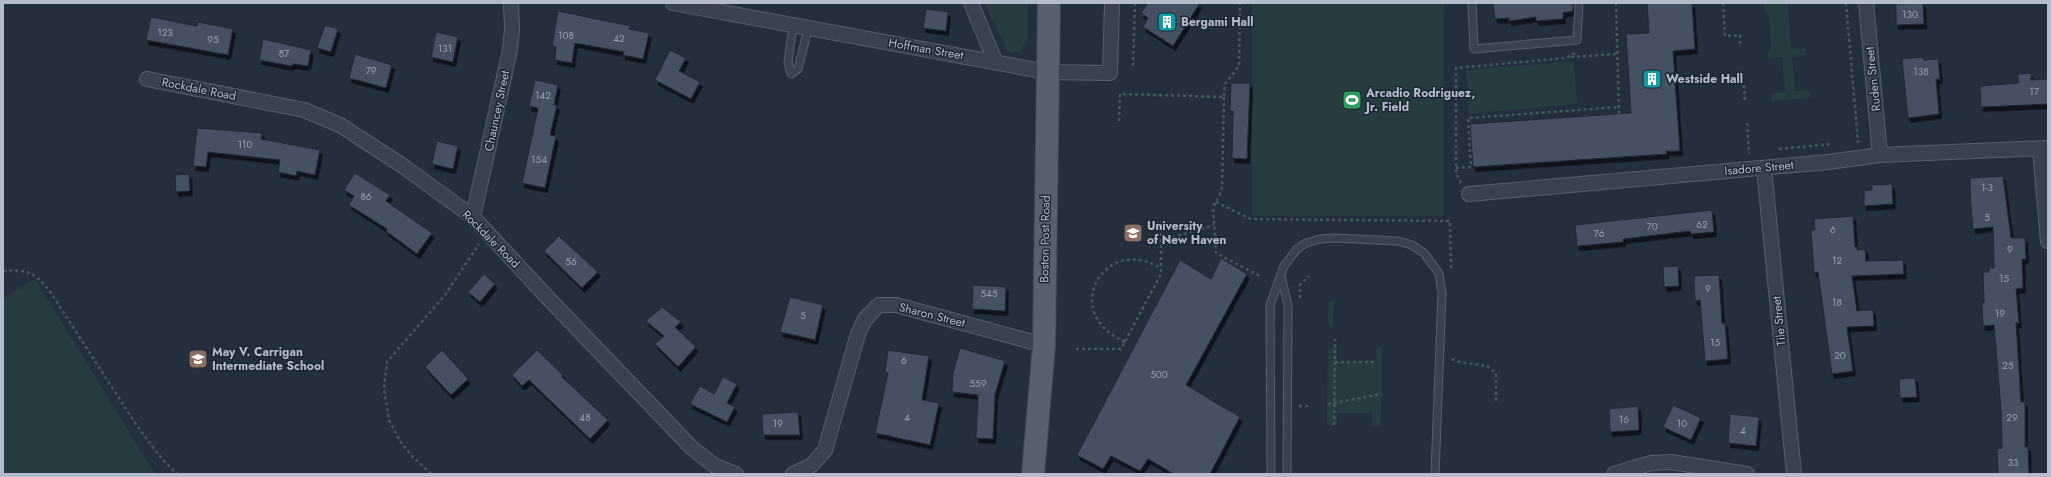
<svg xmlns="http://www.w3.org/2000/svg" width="2051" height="477" font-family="Jost,sans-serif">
	<defs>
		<filter id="shadow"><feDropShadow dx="2.5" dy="4.5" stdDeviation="0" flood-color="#0009"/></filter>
	</defs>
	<rect width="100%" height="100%" fill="#242f3e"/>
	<!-- green -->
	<g fill="#263c3f">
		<polygon points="984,3 1028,3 1027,39 1021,51 1011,53 1008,51"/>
		<polygon points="1252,3 1444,3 1443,216 1252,216"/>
		<polygon points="1764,3 1788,3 1791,49 1806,48 1806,55 1792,57 1795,91 1809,90 1810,98 1772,101 1771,94 1785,92 1782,57 1768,58 1768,52 1771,45 1769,15 1764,10"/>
		<polygon points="1574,61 1577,104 1469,114 1466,70"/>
		<polygon points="35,279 155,474 3,474 3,298"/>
		<polygon points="1334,299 1333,327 1331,327 1328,324 1328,303"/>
		<polygon points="1379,346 1382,349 1381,425 1372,426 1372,413 1337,413 1337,423 1334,426 1330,426 1327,423 1328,349 1331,347 1337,347 1337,361 1376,360 1376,349"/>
	</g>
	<!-- building -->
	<g fill="#455162" stroke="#1f2835" filter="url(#shadow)">
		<polygon points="1148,3 1200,3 1173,46 1143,27 1148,18 1141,13"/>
		<polygon points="1493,3 1573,3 1573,11 1563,13 1563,19 1536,21 1536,17 1509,21 1509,18 1495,19"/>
		<polygon points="1647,3 1692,3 1695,49 1673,51 1680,151 1666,151 1667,154 1473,167 1470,124 1631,113 1626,34 1649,33"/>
		<polygon points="1923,3 1924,24 1896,25 1896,4"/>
		<polygon points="926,9 948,12 946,31 923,28"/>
		<polygon points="558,11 630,26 629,29 649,33 643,59 623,55 624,52 575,43 572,63 555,60 556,47 552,46"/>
		<polygon points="151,17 197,26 198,22 233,29 228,55 146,40"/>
		<polygon points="325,25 338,29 331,52 317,48"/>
		<polygon points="436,32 458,37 453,62 431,57"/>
		<polygon points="263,39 311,50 308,66 294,64 291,66 259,60"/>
		<polygon points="670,50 686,58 679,71 700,82 691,99 655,80"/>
		<polygon points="355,54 392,65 386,88 349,78"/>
		<polygon points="1922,57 1924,60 1938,59 1940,79 1936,79 1939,114 1908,118 1902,59"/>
		<polygon points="2031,73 2031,80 2048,79 2048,104 1981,107 1980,86 2018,83 2018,74"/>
		<polygon points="535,80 558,85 554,105 557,105 550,135 556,136 545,188 522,183 538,108 529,106"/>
		<polygon points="1231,83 1250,83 1247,159 1232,158 1233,111 1230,111"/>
		<polygon points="197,128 262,133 261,139 320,150 315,175 297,171 296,176 278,172 280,160 208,152 206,167 193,166"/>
		<polygon points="437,141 458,146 453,169 432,164"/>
		<polygon points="355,173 390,195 386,201 432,233 417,254 386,231 387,229 349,205 354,196 344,190"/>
		<polygon points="189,174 190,191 176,192 175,175"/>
		<polygon points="2003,176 2011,238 2025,238 2026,259 2022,259 2023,288 2016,289 2019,323 2016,323 2021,402 2025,402 2025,447 2028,447 2029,474 1998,474 1997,449 2002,448 2001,410 1994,325 1983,326 1982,303 1984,303 1983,272 1989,272 1989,268 1994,268 1993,227 1973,229 1971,208 1970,178"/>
		<polygon points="1892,184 1893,204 1864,206 1864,191 1872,190 1872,185"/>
		<polygon points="1712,210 1714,232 1691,234 1690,231 1623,239 1623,242 1577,246 1575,225"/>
		<polygon points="1853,216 1855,247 1857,247 1857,250 1865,249 1866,261 1903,260 1904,274 1852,276 1857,311 1873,310 1874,326 1847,327 1853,371 1832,374 1818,272 1814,273 1811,230 1815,230 1814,219"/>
		<polygon points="559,236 598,272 582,288 544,251"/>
		<polygon points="1221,258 1247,274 1186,385 1240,417 1210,474 1174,474 1148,459 1140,471 1111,456 1103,469 1077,455 1180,260 1211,279"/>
		<polygon points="1678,266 1679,286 1664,287 1663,267"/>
		<polygon points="484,274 495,284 480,302 468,292"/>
		<polygon points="1719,275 1722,323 1725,323 1728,359 1705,361 1700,300 1695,301 1694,276"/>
		<polygon points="973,285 1006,287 1005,311 972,309"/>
		<polygon points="790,297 823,305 815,340 780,332"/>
		<polygon points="662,307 681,322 675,327 696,347 678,367 655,344 664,336 646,321"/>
		<polygon points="960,348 1005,361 995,395 993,439 976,438 978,395 952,392 953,373"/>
		<polygon points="442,350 468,379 451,395 425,367"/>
		<polygon points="537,350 563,375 562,377 608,420 590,439 529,380 522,386 512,375"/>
		<polygon points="888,350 929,356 922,400 939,403 930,445 875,433 888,373 885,372"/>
		<polygon points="723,377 737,384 727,403 735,407 727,422 690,404 700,386 714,394"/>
		<polygon points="1915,378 1917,397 1900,398 1899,379"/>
		<polygon points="1673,405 1701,418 1691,440 1663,427"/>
		<polygon points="1638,406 1639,430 1610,432 1609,409"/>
		<polygon points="798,412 800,435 763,435 762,414"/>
		<polygon points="1730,414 1759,417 1756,446 1728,443"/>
	</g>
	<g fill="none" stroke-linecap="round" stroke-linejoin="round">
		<!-- service casing -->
		<g stroke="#565f6c" stroke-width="9">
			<g id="service">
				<polyline points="1472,3 1474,49 1577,40 1579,3"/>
				<polyline points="793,26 788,62 791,74 798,69 808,29"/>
				<polyline points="1281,276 1288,305 1287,474"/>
				<polyline points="1271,474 1270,305 1284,266 1297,249 1306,243 1320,239 1335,238 1398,241 1412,245 1424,253 1433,265 1439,274 1442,293 1435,474"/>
			</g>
		</g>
		<!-- minor casing -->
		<g stroke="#565f6c" stroke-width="16">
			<g id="minor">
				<polyline points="673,3 1047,72 1110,73 1112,3"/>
				<polyline points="971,3 995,61"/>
				<polyline points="1866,3 1880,155"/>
				<polyline points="147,79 304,110 340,125 403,166 473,217 547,297 692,448 715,466 736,474"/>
				<polyline points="2040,149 2048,241"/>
				<polyline points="1764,168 1794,474"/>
				<polyline points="1469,194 1828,162 1880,155 2048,148"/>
				<polyline points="473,217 510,50 512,30 511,3"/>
				<polyline points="793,474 812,465 825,450 858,334 865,319 879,305 896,305 1044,345"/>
				<polyline points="1614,474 1651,463 1671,462 1747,474"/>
			</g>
		</g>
		<!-- primary casing -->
		<g stroke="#414a57" stroke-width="24">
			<polyline id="primary" points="1033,474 1044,345 1049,3"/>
		</g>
		<!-- path -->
		<g stroke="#44595c" stroke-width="2.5" stroke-dasharray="3 3" stroke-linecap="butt">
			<polyline points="1616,3 1619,114"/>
			<polyline points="1723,3 1725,36 1740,35 1740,44"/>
			<polyline points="1846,3 1858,142 1857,142"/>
			<polyline points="1571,57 1617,54"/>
			<polyline points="1133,66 1135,3"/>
			<polyline points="1744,85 1745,102"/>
			<polyline points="1224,97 1222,187 1219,197 1213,207 1216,253 1260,276"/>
			<polyline points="1119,121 1120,94 1224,97 1225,84 1239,66 1240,3"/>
			<polyline points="1747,123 1749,154"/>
			<polyline points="1779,149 1832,144"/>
			<polyline points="1456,168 1471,167 1468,118 1619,107"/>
			<polyline points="1461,183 1456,173 1456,68 1566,58 1577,52"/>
			<polyline points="1216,202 1251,219 1450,221 1451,270"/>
			<polyline points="1161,241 1214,225"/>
			<path d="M3 271C28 269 33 272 49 290L137 426 162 459 177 474"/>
			<polyline points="1300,298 1300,285 1309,276"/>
			<path d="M1125 342C1057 311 1107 234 1160 268"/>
			<polyline points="1076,349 1121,349 1161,274 1161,222"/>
			<polyline points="1452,359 1460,362 1487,366 1496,373 1496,402"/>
			<polyline points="1335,362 1376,362"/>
			<polyline points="1328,404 1382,394"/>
			<polyline points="1299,406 1308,406"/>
			<polyline points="1334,425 1335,339"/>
			<polyline points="431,474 411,455 400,441 389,420 384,389 387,362 445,295 479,244"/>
		</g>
		<!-- service -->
		<use href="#service" stroke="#38414e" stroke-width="7"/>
		<!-- minor -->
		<use href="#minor" stroke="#38414e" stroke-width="14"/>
		<!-- primary -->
		<use href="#primary" stroke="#56606e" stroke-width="22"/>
	</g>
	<!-- icons -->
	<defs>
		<g id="building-square" transform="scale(1)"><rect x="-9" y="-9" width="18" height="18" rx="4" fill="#0f9aa8" stroke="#1d2633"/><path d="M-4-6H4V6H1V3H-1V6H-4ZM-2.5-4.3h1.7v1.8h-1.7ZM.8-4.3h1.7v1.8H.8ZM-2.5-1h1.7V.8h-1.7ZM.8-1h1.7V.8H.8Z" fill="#fff"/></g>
		<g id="stadium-square" transform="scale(1)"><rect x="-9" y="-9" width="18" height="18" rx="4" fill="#2e9e5b" stroke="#1d2633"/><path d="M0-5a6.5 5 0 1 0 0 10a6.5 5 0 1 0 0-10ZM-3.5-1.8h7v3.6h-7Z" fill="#fff"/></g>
		<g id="university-square" transform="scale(1)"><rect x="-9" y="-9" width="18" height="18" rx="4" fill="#8d6e63" stroke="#1d2633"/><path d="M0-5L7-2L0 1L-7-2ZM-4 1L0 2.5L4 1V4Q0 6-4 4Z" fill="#fff"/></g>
		<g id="school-square" transform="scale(1)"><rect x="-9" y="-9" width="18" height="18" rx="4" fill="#8d6e63" stroke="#1d2633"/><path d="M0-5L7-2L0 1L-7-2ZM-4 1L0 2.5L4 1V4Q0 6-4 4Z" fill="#fff"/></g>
	</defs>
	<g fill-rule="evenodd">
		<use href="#building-square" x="1167" y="22"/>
		<use href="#building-square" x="1652" y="79"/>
		<use href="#stadium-square" x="1352" y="100"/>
		<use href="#university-square" x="1133" y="233"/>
		<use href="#school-square" x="198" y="359"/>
	</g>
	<g text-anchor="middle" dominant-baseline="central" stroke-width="3" stroke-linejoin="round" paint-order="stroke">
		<!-- number labels -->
		<g font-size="10" fill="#98a1af">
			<text x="1910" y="14">130</text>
			<text x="165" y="32">123</text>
			<text x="566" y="35">108</text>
			<text x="619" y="38">42</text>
			<text x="213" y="39">95</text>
			<text x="445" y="48">131</text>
			<text x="284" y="53">87</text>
			<text x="371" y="70">79</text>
			<text x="1921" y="71">138</text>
			<text x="2034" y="91">17</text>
			<text x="543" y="95">142</text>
			<text x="245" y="144">110</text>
			<text x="539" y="159">154</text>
			<text x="1987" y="187">1-3</text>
			<text x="366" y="196">86</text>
			<text x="1987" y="217">5</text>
			<text x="1702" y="224">62</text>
			<text x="1652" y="226">70</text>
			<text x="1833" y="229">6</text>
			<text x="1599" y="233">76</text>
			<text x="2010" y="249">9</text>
			<text x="1837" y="260">12</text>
			<text x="571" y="261">56</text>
			<text x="2004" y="278">15</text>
			<text x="1708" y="288">9</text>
			<text x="989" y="293">545</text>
			<text x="1837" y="302">18</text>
			<text x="2000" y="313">19</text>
			<text x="803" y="315">5</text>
			<text x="1715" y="342">15</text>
			<text x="1840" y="355">20</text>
			<text x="904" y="360">6</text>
			<text x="2008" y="365">25</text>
			<text x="1159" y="374">500</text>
			<text x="978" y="383">559</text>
			<text x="585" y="417">48</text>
			<text x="907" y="417">4</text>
			<text x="2012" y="417">29</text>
			<text x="1624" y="419">16</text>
			<text x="778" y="423">19</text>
			<text x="1682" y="423">10</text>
			<text x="1743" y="430">4</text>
			<text x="2013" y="462">33</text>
		</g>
		<!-- poi labels -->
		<g font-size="12" font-weight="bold" fill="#b4bcc9" stroke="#1d2633" text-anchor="start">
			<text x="1181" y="22">Bergami Hall</text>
			<text x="1666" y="79">Westside Hall</text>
			<text x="1366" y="93">Arcadio Rodriguez,<tspan x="1366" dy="14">Jr. Field</tspan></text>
			<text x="1147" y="226">University<tspan x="1147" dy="14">of New Haven</tspan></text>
			<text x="212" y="352">May V. Carrigan<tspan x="212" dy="14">Intermediate School</tspan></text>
		</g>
		<!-- street labels -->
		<g font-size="12" fill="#b4bcc9" stroke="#1d2633">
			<text transform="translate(926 49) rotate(10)">Hoffman Street</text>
			<text transform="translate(1873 79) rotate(-96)">Ruden Street</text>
			<text transform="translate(199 89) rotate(11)">Rockdale Road</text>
			<text transform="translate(497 111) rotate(-78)">Chauncey Street</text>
			<text transform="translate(1759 168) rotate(-5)">Isadore Street</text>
			<text transform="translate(491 239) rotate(45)">Rockdale Road</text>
			<text transform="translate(1045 239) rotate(-89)">Boston Post Road</text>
			<text transform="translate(932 315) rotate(14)">Sharon Street</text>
			<text transform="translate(1779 321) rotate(-96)">Tile Street</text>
		</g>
	</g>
	<!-- border -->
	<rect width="2051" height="477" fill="none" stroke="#b4bcc9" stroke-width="8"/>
</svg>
